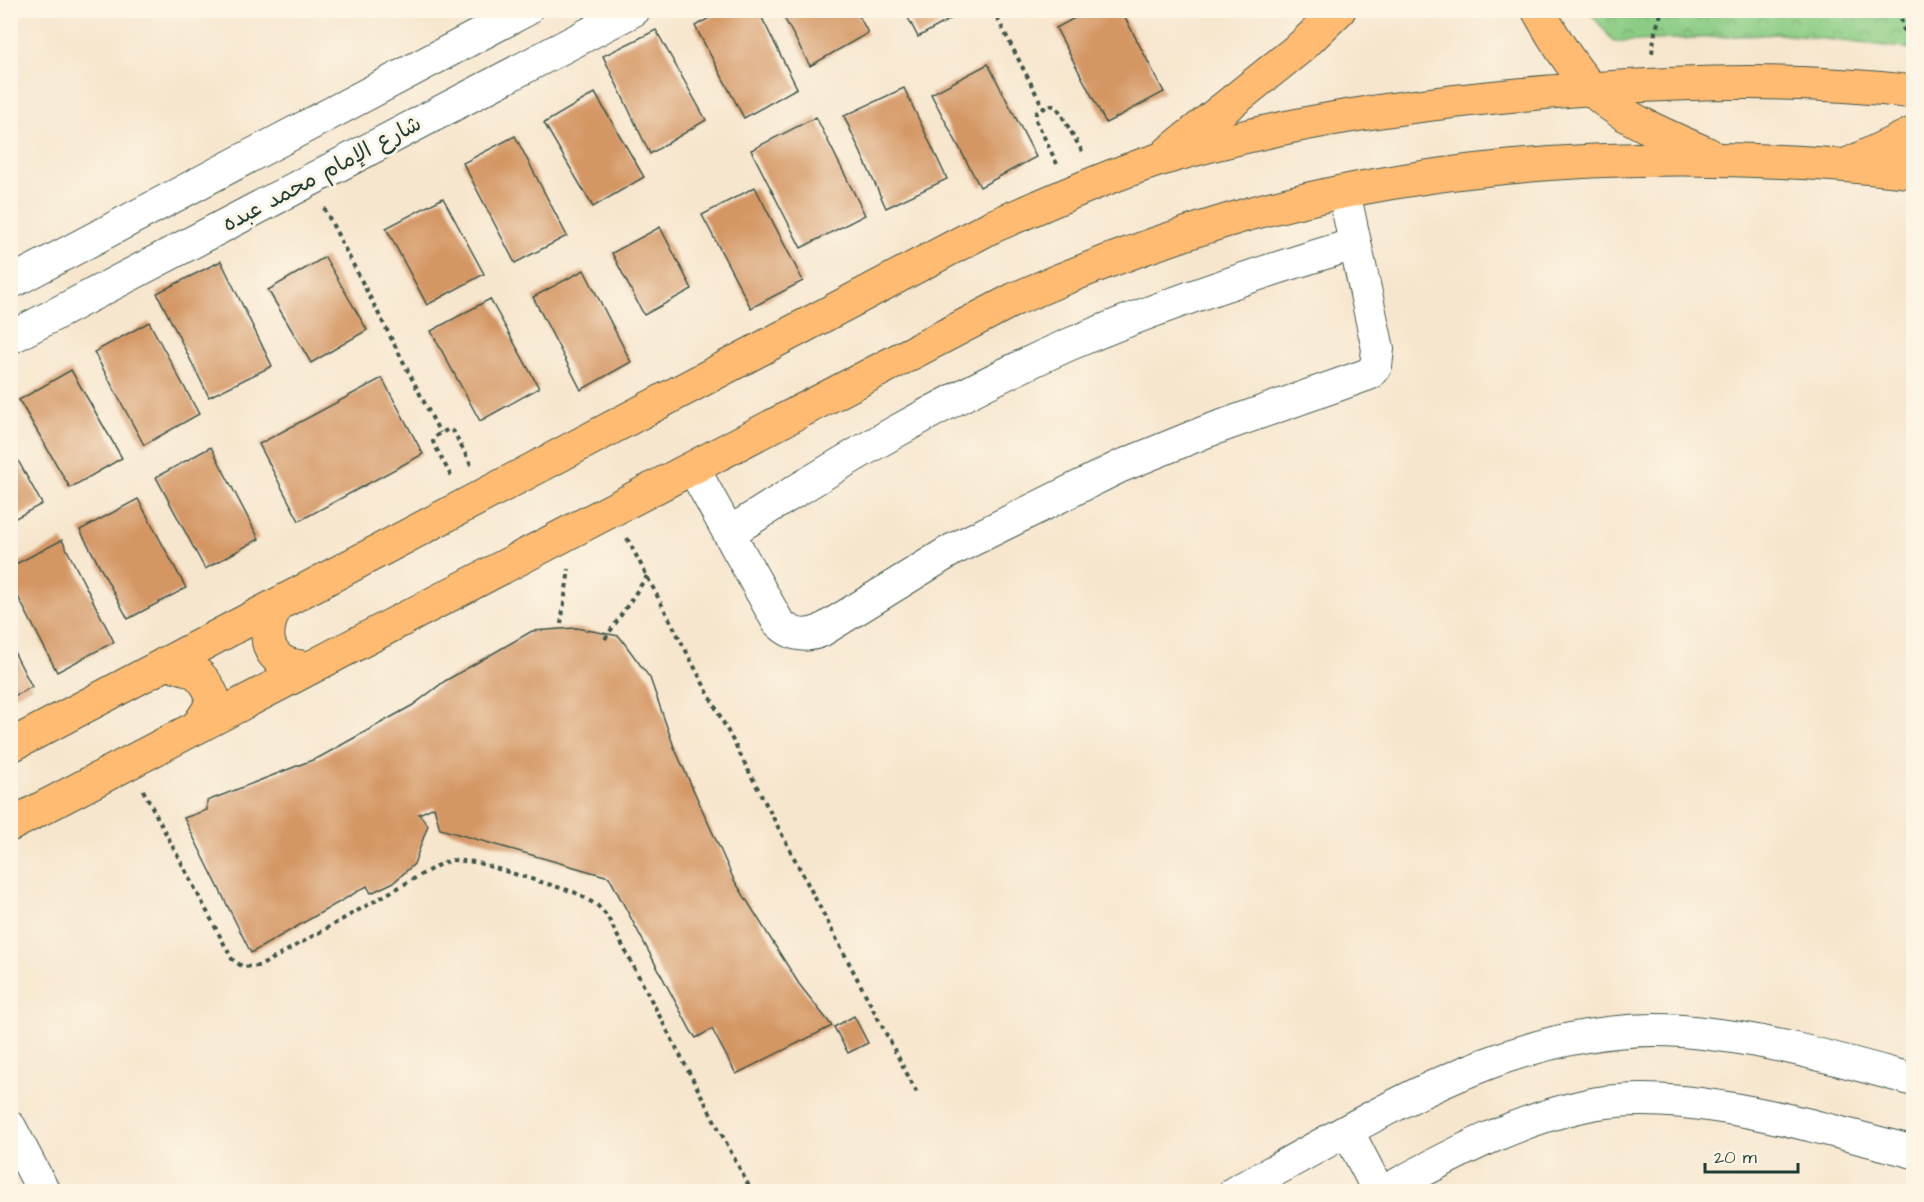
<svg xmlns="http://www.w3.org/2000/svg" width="1924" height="1202" font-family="'Architects Daughter','Playpen Sans Arabic',sans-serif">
	<defs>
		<pattern id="park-crowns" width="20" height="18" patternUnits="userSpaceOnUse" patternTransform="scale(1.5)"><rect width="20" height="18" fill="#8bcc84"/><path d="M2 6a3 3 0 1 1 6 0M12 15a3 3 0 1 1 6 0" fill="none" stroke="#71a76d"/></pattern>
	</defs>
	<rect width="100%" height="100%" fill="#fcf5e5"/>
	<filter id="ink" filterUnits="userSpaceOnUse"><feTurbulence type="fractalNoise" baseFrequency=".0167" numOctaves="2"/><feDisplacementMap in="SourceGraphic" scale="12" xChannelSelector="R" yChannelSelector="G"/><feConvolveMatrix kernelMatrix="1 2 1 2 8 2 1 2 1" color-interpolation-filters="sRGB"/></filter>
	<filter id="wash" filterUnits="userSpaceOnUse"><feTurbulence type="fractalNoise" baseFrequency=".008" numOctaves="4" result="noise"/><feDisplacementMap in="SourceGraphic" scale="24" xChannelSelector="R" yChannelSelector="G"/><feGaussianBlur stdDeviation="1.35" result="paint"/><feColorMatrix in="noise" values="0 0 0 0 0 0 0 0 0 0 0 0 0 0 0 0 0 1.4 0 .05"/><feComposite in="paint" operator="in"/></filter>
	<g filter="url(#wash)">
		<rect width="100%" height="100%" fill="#f7e6ce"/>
		<!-- park -->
		<polygon fill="url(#park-crowns)" stroke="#55845c" stroke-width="1.5" points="1589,11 1913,11 1913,49 1780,34 1614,42"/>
		<g id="blocks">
			<!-- building -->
			<g fill="#d49664">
				<polygon points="723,10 758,10 797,88 744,118 695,26"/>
				<polygon points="780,10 856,10 868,33 810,66"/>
				<polygon points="904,10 967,10 918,37"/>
				<polygon points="1089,10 1121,10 1164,92 1106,123 1056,28"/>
				<polygon points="656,30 706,120 650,154 603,56"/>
				<polygon points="988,64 1036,157 980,187 931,94"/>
				<polygon points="904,88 947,179 886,208 844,116"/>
				<polygon points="595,93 644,177 593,207 544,123"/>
				<polygon points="816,117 865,215 801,248 751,150"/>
				<polygon points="515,136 567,236 515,263 463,163"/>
				<polygon points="755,187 803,281 751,308 702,215"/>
				<polygon points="443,198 484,274 427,305 386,228"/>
				<polygon points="660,227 692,289 644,315 612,253"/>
				<polygon points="325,257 367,330 311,363 268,290"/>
				<polygon points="221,261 272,366 209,397 157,293"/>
				<polygon points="584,270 631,362 581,390 533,297"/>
				<polygon points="490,299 539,388 480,421 431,331"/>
				<polygon points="149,322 199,414 144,445 94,352"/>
				<polygon points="71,370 122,458 70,488 19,400"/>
				<polygon points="382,378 423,454 299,521 259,444"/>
				<polygon points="10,446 42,504 10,521"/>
				<polygon points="211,447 259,539 205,569 156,477"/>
				<polygon points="138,499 186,588 128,619 80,530"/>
				<polygon points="62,540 114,642 57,672 10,581 10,567"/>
				<polygon points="576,628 619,636 650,678 674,747 734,880 799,984 832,1026 736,1074 712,1029 696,1038 691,1031 609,877 440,829 434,807 419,814 428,825 414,864 394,882 371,893 367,886 251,953 184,818 207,810 207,801 320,757 413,705 445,681 532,631"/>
				<polygon points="10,644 32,687 10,698"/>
				<polygon points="854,1016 868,1043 848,1053 834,1027"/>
			</g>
		</g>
	</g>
	<g filter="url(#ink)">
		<use href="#blocks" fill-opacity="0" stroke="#3f564b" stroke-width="1.5"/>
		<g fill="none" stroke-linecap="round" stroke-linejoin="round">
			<!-- minor casing -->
			<g stroke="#3f564b" stroke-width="34">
				<g id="minor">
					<polyline points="10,283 526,10"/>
					<polyline points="10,338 634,10"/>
					<path d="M693 468 778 622C791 635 804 638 821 631L952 550 1119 467 1205 432 1369 374 1376 366 1378 349 1344 192"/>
					<path d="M729 533C838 463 949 397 1068 345 1162 305 1257 273 1355 244"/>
					<polyline points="10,1127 44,1192"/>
					<polyline points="1348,1132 1379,1192"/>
					<path d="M1235 1192C1375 1118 1517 1019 1682 1031 1762 1037 1837 1059 1914 1080"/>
					<path d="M1383 1192C1448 1157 1511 1122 1583 1106 1679 1084 1819 1128 1914 1152"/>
				</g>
			</g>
			<!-- major casing -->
			<g stroke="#3f564b" stroke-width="35">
				<g id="major">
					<path d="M1538 10C1553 37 1570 65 1591 88 1616 116 1673 139 1708 154"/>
					<polyline points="1168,153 1302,46 1339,10"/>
					<polyline points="1849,164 1914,133"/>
					<path d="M277 605C266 624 261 650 285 663 292 666 301 667 308 668"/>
					<path d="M166 663C193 670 201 670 213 697L208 711 197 727"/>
					<path d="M10 746 991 227C1046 204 1101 178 1158 160 1284 121 1419 103 1550 92 1672 82 1792 77 1914 92"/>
					<path d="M10 825 1015 299C1091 266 1169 237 1249 214 1464 155 1693 148 1914 172"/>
				</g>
			</g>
			<!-- path -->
			<g stroke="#3f564b" stroke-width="4" stroke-dasharray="4.5 4.5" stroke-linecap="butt">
				<polyline points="993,10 1044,109"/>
				<polyline points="1899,10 1911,61"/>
				<polyline points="1652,53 1655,32 1662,10"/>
				<polyline points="1057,164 1035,118 1036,113 1050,105 1057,107 1083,153"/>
				<polyline points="324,208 440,433"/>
				<polyline points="451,476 433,442 434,437 449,429 454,432 471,465"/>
				<polyline points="627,538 917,1093"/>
				<polyline points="561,624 569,569"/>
				<polyline points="605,639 647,576"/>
				<polyline points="143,790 232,959 243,967 260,966 440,864 452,860 475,862 574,892 597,905 607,916 752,1192"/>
			</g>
			<!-- minor -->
			<use href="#minor" stroke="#fff" stroke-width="32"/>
			<!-- major -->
			<use href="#major" stroke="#ffbb71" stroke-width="33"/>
		</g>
	</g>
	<g text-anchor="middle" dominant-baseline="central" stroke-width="6" stroke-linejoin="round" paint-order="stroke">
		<!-- street labels -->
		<g font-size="22" fill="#1f3d34" stroke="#fcf5e5">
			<text transform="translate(322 174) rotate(-28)">شارع الإمام محمد عبده</text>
		</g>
	</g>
	<!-- margin -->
	<rect width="1924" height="1202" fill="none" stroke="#fcf5e5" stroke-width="36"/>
	<!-- scale -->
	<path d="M1705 1163v9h93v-9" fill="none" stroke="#1f3d34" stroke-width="3"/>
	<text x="1714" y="1163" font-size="18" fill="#1f3d34" stroke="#fcf5e5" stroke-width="4.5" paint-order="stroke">20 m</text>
</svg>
